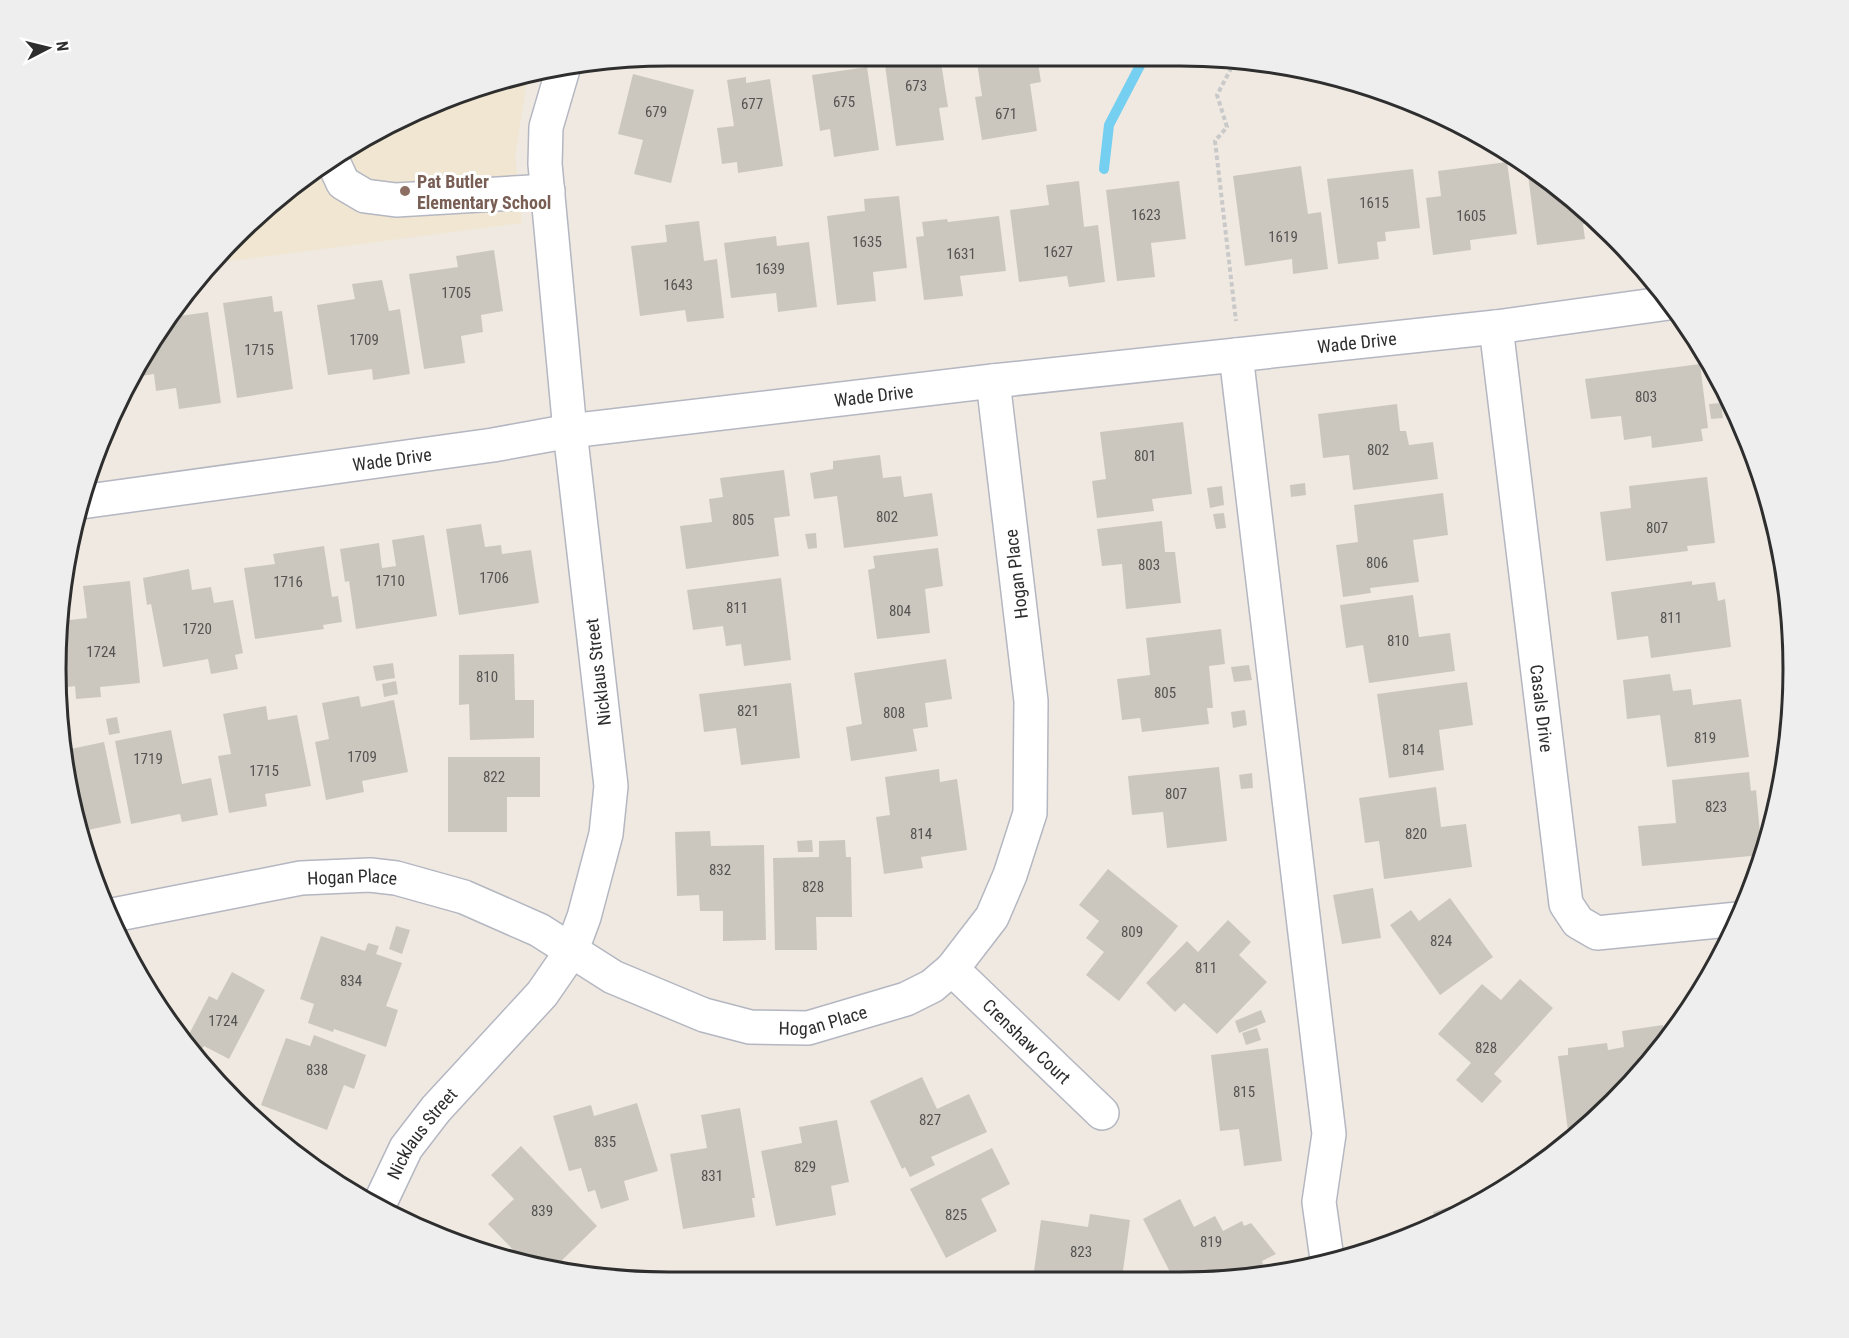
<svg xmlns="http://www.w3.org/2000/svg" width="1849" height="1338" font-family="'Roboto Condensed',sans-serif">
	<rect width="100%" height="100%" fill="#efe9e1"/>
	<!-- education -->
	<polygon fill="#f0e6d1" points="528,74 515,157 522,223 208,264 328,159 398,119 510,77"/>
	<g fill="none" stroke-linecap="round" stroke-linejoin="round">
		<!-- stream -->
		<polyline stroke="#75cff0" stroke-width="10" points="1104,169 1109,125 1145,56"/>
	</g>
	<!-- building -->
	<g fill="#cbc7bf">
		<polygon points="925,56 940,56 948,107 939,108 944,140 896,146 885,65 902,62 901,59"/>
		<polygon points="976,56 1037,56 1041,82 1030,84 1037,131 982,140 975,97 982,96"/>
		<polygon points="867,67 879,150 834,157 830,129 820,131 812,75"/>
		<polygon points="633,74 694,90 671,183 634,174 643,140 618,134"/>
		<polygon points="746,77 746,83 770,79 783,166 738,173 737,162 722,164 717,128 734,126 727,80"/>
		<polygon points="1507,162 1517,234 1470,240 1471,250 1433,255 1426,198 1441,196 1438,171"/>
		<polygon points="1301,166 1308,214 1321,212 1328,269 1293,274 1292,259 1245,266 1233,176"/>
		<polygon points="1527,167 1584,208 1599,222 1583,224 1585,239 1537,245"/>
		<polygon points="1413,169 1420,228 1385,232 1386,241 1377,242 1379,259 1338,264 1327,179"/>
		<polygon points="1079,181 1084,227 1098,225 1105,282 1069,287 1067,276 1019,282 1010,210 1049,205 1046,185"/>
		<polygon points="1179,181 1186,239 1151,243 1155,277 1117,281 1106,190"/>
		<polygon points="899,196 907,268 873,272 876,301 837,305 827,216 865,211 864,199"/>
		<polygon points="999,216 1006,271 960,276 963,296 924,300 916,237 924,236 922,222 947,219 948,222"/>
		<polygon points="699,221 704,261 717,259 724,318 687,322 685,310 640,316 631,246 667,242 665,225"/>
		<polygon points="776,236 777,246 809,242 817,307 778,312 776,293 731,298 724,243"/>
		<polygon points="494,250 503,311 481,315 483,332 461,336 465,363 424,369 409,274 458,267 456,256"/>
		<polygon points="382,280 389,311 400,309 410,374 373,380 372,369 328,375 317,305 355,299 352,284"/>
		<polygon points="272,296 274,312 282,311 293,389 237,398 223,303"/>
		<polygon points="208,312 221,403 179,409 176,388 156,391 154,374 135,377 135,374 173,317"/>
		<polygon points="1700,364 1708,428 1701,429 1703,441 1652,448 1651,436 1624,440 1621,416 1591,419 1585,379"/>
		<polygon points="1721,403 1723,418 1711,419 1709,404"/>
		<polygon points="1397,404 1400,431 1406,431 1409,445 1433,442 1438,479 1353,490 1349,455 1323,458 1318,414"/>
		<polygon points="1183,422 1192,494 1152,499 1154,511 1097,518 1092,481 1106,479 1100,432"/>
		<polygon points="880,455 883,478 901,476 904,497 932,493 938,536 844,548 837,496 814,499 810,473 833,469 833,461"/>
		<polygon points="784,470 790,516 774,518 779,556 686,569 680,526 712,522 709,499 723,497 720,478"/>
		<polygon points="1707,477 1715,543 1687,546 1688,551 1606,561 1600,512 1631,508 1629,486"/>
		<polygon points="1305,483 1306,495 1291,497 1290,485"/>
		<polygon points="1222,486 1224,505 1210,508 1207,488"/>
		<polygon points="1443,493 1448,535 1413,540 1419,582 1370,588 1371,593 1343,597 1336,545 1358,542 1354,505"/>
		<polygon points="1224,513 1226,528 1216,529 1213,514"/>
		<polygon points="1162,521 1165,552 1175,552 1181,603 1126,609 1122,564 1102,566 1097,529"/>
		<polygon points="481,524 485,547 501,545 502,554 531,550 539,603 459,615 446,529"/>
		<polygon points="816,533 817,548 808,549 805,534"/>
		<polygon points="424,535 437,616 356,629 349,581 345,582 340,549 379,543 382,568 396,566 392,540"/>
		<polygon points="324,546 332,597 338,596 342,622 323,625 324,629 255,639 244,568 275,564 273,554"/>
		<polygon points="938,548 943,586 925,589 930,633 877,639 868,570 875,568 873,556"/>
		<polygon points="189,569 192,590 211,587 214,603 233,600 243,653 235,655 238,669 211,674 208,659 163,667 151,604 147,605 143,578"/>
		<polygon points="781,578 791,660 744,666 741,644 726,646 723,626 693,630 687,590"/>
		<polygon points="130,581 140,683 100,687 101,697 76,699 75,686 68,687 61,621 87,618 83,586"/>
		<polygon points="1692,581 1692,585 1715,582 1718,601 1725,599 1731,647 1651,658 1648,636 1617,640 1611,592"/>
		<polygon points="1413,595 1419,637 1450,633 1455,671 1369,683 1363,645 1346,648 1340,605"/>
		<polygon points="1221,629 1225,664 1209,666 1213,708 1207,708 1209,724 1142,732 1140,718 1122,720 1117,679 1150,675 1146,638"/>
		<polygon points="514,654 515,700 534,700 534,738 470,740 469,704 459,705 459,655"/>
		<polygon points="946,659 952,699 925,703 928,727 913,729 917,751 851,761 846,727 862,724 854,673"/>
		<polygon points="393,663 395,678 376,681 373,666"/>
		<polygon points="1249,665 1252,680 1234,682 1231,667"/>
		<polygon points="1670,674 1673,691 1691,689 1693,705 1741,699 1749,757 1667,767 1660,715 1627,719 1623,680"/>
		<polygon points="396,681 398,694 384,697 382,684"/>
		<polygon points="1467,682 1473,725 1439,730 1444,770 1389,778 1377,694"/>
		<polygon points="791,683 800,758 741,765 736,728 704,732 699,694"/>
		<polygon points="359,696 361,707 394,700 408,772 362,781 364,792 326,800 315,742 329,739 322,703"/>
		<polygon points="266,706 268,720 297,715 311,786 265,794 267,806 229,813 218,756 231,754 223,714"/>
		<polygon points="1245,710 1247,725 1233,728 1231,712"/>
		<polygon points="117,717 120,733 109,735 106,719"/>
		<polygon points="171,730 182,784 211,778 218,815 182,822 180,814 131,824 115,741"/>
		<polygon points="104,742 121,823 83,831 61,751"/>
		<polygon points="448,757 540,757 540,797 507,797 507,832 448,832"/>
		<polygon points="1219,767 1227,841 1167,848 1163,812 1132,815 1128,776"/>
		<polygon points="939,769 940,782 957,779 967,850 921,857 923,868 884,874 876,817 890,815 885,777"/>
		<polygon points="1749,772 1751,791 1756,790 1762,855 1642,866 1638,826 1676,823 1672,780"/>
		<polygon points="1252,773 1253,788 1241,789 1239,775"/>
		<polygon points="1436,787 1441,827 1466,824 1472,867 1384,879 1379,841 1365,843 1359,798"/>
		<polygon points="710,831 711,846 764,845 766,940 723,941 723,911 700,911 699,895 677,896 675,832"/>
		<polygon points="812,840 813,852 798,852 797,841"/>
		<polygon points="845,840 846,857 851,857 852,917 816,917 817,950 775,950 773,858 819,857 819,841"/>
		<polygon points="1108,869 1178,926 1119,1001 1086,975 1104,952 1086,938 1099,921 1079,905"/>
		<polygon points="1373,888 1381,938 1342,944 1333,895"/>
		<polygon points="1450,898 1493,957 1440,995 1390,925 1411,910 1419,921"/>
		<polygon points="1228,920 1251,942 1239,955 1267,982 1217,1034 1184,1003 1175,1012 1146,983 1187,941 1198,952"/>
		<polygon points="396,926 410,930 402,954 389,949"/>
		<polygon points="321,936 365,951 368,943 379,946 376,954 402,963 386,1006 398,1010 386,1047 334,1029 333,1032 308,1023 314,1004 300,999"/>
		<polygon points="232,972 265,990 229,1059 204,1046 200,1052 185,1042 209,996 217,1000"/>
		<polygon points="1520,979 1553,1008 1494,1074 1502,1081 1482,1103 1456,1080 1471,1063 1438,1034 1482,984 1501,1000"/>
		<polygon points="1261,1010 1266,1022 1239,1033 1235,1021"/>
		<polygon points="1663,1025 1665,1044 1584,1130 1574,1138 1569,1138 1558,1056 1568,1055 1568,1048 1607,1043 1608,1050 1624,1047 1622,1031"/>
		<polygon points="1257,1028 1261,1040 1246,1045 1242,1033"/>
		<polygon points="314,1035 366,1055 354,1089 344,1085 327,1130 261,1105 286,1038 310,1046"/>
		<polygon points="1268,1048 1282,1161 1244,1166 1239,1129 1220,1131 1211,1055"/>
		<polygon points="922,1077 937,1109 969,1094 987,1132 931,1157 935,1165 910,1177 905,1167 902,1169 870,1101"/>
		<polygon points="637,1103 658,1171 624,1181 629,1200 601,1209 595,1190 588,1192 581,1168 569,1171 553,1116 591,1105 594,1116"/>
		<polygon points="740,1108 755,1198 752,1198 755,1217 683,1229 670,1154 707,1148 701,1115"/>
		<polygon points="837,1120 849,1182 831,1186 836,1215 776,1226 761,1151 802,1143 799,1127"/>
		<polygon points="521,1146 597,1226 553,1269 527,1264 488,1224 514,1199 491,1175"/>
		<polygon points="992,1148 1010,1184 981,1199 997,1231 946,1258 910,1189"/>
		<polygon points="1490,1190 1492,1197 1463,1212 1460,1200"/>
		<polygon points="1180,1199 1194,1227 1215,1216 1223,1231 1242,1221 1244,1226 1251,1223 1276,1254 1262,1261 1263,1264 1237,1277 1173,1278 1143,1219"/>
		<polygon points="1452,1206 1455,1216 1437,1225 1433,1212"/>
		<polygon points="1090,1214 1130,1220 1122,1278 1033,1279 1041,1220 1088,1227"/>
	</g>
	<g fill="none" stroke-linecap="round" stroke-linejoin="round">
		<!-- minor casing -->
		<g stroke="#b4b7c1" stroke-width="36">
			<g id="minor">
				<polyline points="331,157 343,183 365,196 396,200 548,191"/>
				<path id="s1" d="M1496 327 1566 904 1578 922 1597 933 1738 919"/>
				<polyline points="1236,355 1329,1134 1319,1202 1327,1259"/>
				<path id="s2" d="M81 502 493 445 570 431 993 381 1496 327 1669 303"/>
				<path id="s3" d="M108 916 301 878 370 875 396 878 464 897 539 930 613 977 704 1015 750 1027 808 1028 906 999 932 986 952 969 992 917 1010 875 1030 813 1031 701 993 381"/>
				<path id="s4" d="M952 969 1102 1113"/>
				<path id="s5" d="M378 1207 406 1148 436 1109 542 994 571 952 584 917 606 834 611 786 570 431 545 164 546 127 563 69"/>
			</g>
		</g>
		<!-- path -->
		<polyline stroke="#c9c9c9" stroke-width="4" stroke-dasharray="4.5 3" stroke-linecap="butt" points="1235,61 1217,95 1227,127 1215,141 1236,321"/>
		<!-- minor -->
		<use href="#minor" stroke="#fff" stroke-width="33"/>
	</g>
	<!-- markers -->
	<circle fill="#8d6e63" stroke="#fff" stroke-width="2" cx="405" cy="191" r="6"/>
	<g text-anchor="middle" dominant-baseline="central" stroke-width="6" stroke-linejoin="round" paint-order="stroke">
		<!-- number labels -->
		<g font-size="15" fill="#555452">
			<text x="916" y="86">673</text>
			<text x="844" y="102">675</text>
			<text x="752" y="104">677</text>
			<text x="656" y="112">679</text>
			<text x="1006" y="114">671</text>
			<text x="1374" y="203">1615</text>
			<text x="1146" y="215">1623</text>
			<text x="1471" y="216">1605</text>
			<text x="1283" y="237">1619</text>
			<text x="867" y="242">1635</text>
			<text x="1058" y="252">1627</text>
			<text x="961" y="254">1631</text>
			<text x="770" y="269">1639</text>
			<text x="678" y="285">1643</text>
			<text x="456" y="293">1705</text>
			<text x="364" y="340">1709</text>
			<text x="259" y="350">1715</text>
			<text x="1646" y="397">803</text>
			<text x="1378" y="450">802</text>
			<text x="1145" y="456">801</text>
			<text x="887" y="517">802</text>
			<text x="743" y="520">805</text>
			<text x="1657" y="528">807</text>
			<text x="1377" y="563">806</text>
			<text x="1149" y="565">803</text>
			<text x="494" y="578">1706</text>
			<text x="390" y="581">1710</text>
			<text x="288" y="582">1716</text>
			<text x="737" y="608">811</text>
			<text x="900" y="611">804</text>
			<text x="1671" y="618">811</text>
			<text x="197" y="629">1720</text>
			<text x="1398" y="641">810</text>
			<text x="101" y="652">1724</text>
			<text x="487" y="677">810</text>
			<text x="1165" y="693">805</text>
			<text x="748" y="711">821</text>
			<text x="894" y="713">808</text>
			<text x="1705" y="738">819</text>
			<text x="1413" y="750">814</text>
			<text x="362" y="757">1709</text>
			<text x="148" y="759">1719</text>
			<text x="264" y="771">1715</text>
			<text x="494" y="777">822</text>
			<text x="1176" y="794">807</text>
			<text x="1716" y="807">823</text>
			<text x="921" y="834">814</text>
			<text x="1416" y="834">820</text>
			<text x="720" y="870">832</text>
			<text x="813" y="887">828</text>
			<text x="1132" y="932">809</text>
			<text x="1441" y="941">824</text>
			<text x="1206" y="968">811</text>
			<text x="351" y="981">834</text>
			<text x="223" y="1021">1724</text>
			<text x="1486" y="1048">828</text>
			<text x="317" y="1070">838</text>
			<text x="1244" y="1092">815</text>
			<text x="930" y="1120">827</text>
			<text x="605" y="1142">835</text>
			<text x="805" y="1167">829</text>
			<text x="712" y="1176">831</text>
			<text x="542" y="1211">839</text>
			<text x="956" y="1215">825</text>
			<text x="1211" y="1242">819</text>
			<text x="1081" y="1252">823</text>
		</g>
		<!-- education labels -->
		<g font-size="18" font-weight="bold" fill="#785e54" stroke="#fff" text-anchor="start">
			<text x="417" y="181">Pat Butler<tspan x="417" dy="21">Elementary School</tspan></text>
		</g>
		<!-- street labels -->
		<g font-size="18" fill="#2e2e2e" stroke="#fff">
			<text stroke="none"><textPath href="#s2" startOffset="1286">Wade Drive</textPath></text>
			<text stroke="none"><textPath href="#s2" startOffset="800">Wade Drive</textPath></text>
			<text stroke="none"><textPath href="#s2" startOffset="314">Wade Drive</textPath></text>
			<text transform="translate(1016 574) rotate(-97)">Hogan Place</text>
			<text transform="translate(598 672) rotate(-97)">Nicklaus Street</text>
			<text stroke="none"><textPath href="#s1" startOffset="384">Casals Drive</textPath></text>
			<text stroke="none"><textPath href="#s3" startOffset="248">Hogan Place</textPath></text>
			<text stroke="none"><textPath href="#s3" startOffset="752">Hogan Place</textPath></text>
			<text stroke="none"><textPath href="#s4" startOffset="104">Crenshaw Court</textPath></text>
			<text stroke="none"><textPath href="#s5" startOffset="86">Nicklaus Street</textPath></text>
		</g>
	</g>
	<!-- crop -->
	<path d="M0 0H1849V1338H0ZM669 66H1180A603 603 0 0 1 1783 669V669A603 603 0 0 1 1180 1272H669A603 603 0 0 1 66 669V669A603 603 0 0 1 669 66Z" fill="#eee" fill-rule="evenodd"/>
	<path fill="none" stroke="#2e2e2e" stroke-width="3" d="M669 66H1180A603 603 0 0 1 1783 669V669A603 603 0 0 1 1180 1272H669A603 603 0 0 1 66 669V669A603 603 0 0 1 669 66Z"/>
	<!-- north arrow -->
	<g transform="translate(48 48) rotate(83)" stroke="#ffffff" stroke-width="4.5" paint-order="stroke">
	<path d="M0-4.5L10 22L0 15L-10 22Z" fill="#2e2e2e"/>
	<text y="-9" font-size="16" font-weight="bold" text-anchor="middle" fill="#2e2e2e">N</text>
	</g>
</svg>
